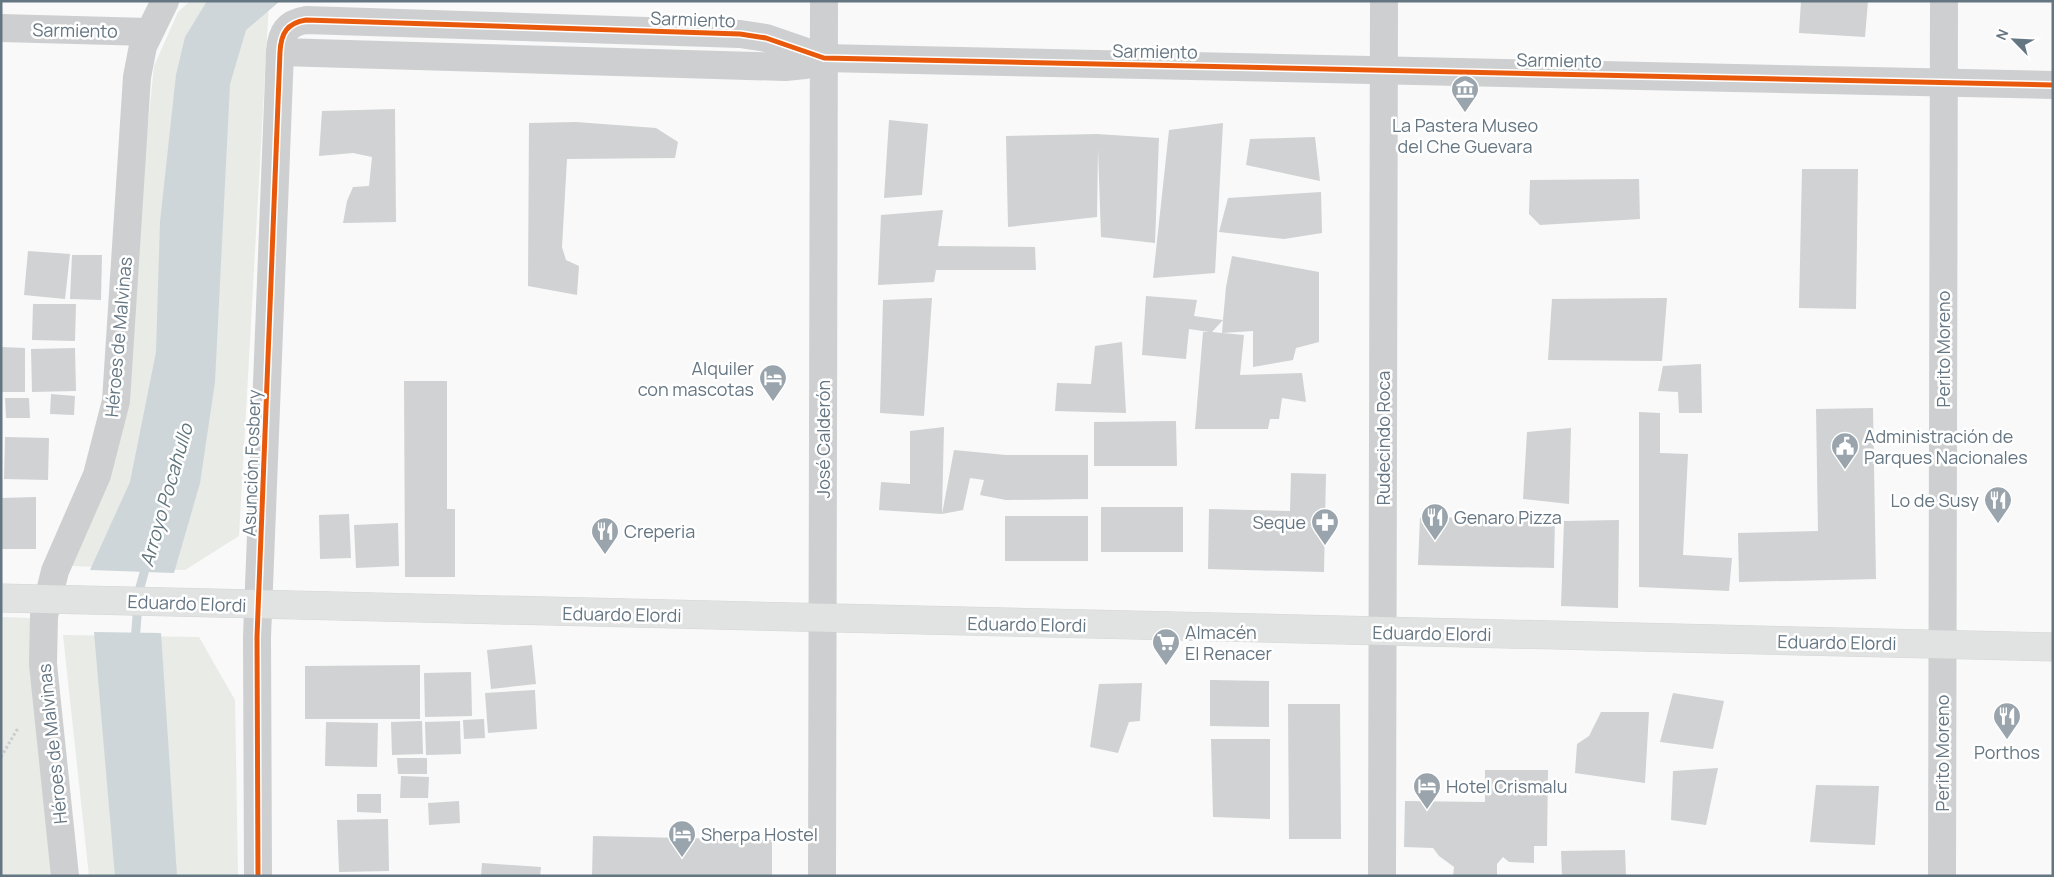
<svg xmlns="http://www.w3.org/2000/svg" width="2054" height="877" font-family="Manrope,sans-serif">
	<rect width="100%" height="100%" fill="#f9f9f9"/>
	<!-- green -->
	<g fill="#e8ebe6">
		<polygon points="190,1 362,1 269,2 239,536 185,570 71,566 115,446 154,66 178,12"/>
		<polygon points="1,617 30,618 55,876 1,876"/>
		<polygon points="63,635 199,637 235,700 238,876 89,876"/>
	</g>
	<!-- water -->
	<g fill="#ced6d9">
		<polygon points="207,1 280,1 246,30 230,84 215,382 200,483 174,573 90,570 130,482 156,352 160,222 176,75 185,37"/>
		<polygon points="94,632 161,633 177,876 115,876"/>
	</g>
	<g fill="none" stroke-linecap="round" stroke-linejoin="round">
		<!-- stream -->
		<polyline stroke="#ced6d9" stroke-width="9" points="135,642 139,591 147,562"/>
	</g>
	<!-- building -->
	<g fill="#d0d2d3" fill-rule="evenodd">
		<polygon points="1801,1 1868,1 1865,37 1799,33"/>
		<polygon points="395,109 396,222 343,223 347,201 353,187 369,186 372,157 353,153 319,156 322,111"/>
		<polygon points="889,120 928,124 922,195 884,198"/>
		<polygon points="576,122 656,128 678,142 675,158 567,159 562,247 566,260 579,266 577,295 528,286 529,123"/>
		<polygon points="1223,123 1215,273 1153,278 1169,130"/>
		<polygon points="1097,134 1159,138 1155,243 1101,237 1098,148 1097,217 1008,227 1006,136"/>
		<polygon points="1315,137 1320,181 1246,165 1250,139"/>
		<polygon points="1802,169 1858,169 1856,309 1799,308"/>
		<polygon points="1639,179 1640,219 1540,225 1529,214 1530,180"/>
		<polygon points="1321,192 1322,233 1284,239 1219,232 1228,198"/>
		<polygon points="943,210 938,246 1035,247 1036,270 936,270 934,282 878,285 881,215"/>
		<polygon points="28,251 70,254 65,299 24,295"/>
		<polygon points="72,255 102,255 101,300 70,299"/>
		<path d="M1232 256 1319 272V342L1296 348 1293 360 1253 367V331L1222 333 1244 335 1240 375 1302 373 1306 402 1282 398 1279 419H1270L1268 429H1195L1203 332H1209L1189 329 1186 359 1142 355 1146 296 1197 300 1194 316 1223 320 1226 287ZM1223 320 1222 333 1212 332Z"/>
		<polygon points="932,298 924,416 880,413 883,300"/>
		<polygon points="1667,298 1662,361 1548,360 1552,299"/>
		<polygon points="33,304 76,304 75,341 32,340"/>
		<polygon points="1122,342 1126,413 1055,411 1057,383 1091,384 1095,346"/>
		<polygon points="1,347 25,348 25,392 1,392"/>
		<polygon points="75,348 76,391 32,392 31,349"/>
		<polygon points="1701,364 1702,413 1679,413 1678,392 1658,391 1663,366"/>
		<polygon points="404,381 447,381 447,509 455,509 455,577 405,577"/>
		<polygon points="51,394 75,396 74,415 50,414"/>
		<polygon points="5,398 29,398 30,418 6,418"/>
		<polygon points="1873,408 1876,579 1739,582 1738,533 1818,531 1816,409"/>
		<polygon points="1639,412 1660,413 1660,453 1688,454 1683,555 1732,558 1729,591 1639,587"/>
		<polygon points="1176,421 1177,466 1094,466 1094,422"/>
		<polygon points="944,427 942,514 879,510 881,482 910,484 910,431"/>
		<polygon points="1571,428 1569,504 1523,499 1527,432"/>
		<polygon points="5,437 49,438 48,480 4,479"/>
		<polygon points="954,450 1006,455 1088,455 1088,499 1006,500 980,495 984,480 970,478 963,510 942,514"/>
		<polygon points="1291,473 1326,474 1324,572 1208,569 1209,509 1290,511"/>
		<polygon points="36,497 36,549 1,549 1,498"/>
		<rect x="1101" y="507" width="82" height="45"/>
		<polygon points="349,514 351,558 320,559 319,515"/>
		<rect x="1005" y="516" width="83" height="45"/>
		<polygon points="1555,516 1554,568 1418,565 1420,518"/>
		<polygon points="1619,520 1618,608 1561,606 1564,521"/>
		<polygon points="398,523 399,566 356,568 354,525"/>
		<polygon points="532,645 536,684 491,689 487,650"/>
		<polygon points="420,665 420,719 305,719 305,666"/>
		<polygon points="471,672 472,716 425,717 424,673"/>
		<polygon points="1210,680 1269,681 1269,727 1210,726"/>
		<polygon points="1142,683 1140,721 1129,722 1118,753 1090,747 1099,684"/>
		<polygon points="535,690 537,729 488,733 485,693"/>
		<polygon points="1673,693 1724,701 1713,749 1660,742"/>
		<polygon points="1288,704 1340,704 1341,839 1289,839"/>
		<polygon points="1601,712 1649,712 1645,783 1575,773 1577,744 1589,736"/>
		<polygon points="484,719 485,738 464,739 463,720"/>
		<polygon points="422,721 423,754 392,755 391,722"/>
		<polygon points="460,721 461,754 426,755 425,722"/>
		<polygon points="326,722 378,723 377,767 325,766"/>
		<polygon points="1211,739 1270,739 1270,819 1213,817"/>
		<polygon points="397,758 427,758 427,774 398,774"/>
		<polygon points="1718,768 1706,825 1671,820 1673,771"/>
		<polygon points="1485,770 1548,770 1547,846 1534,846 1534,863 1509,862 1503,857 1497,864 1497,876 1453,876 1454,867 1439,856 1433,848 1404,847 1405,801 1485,802"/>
		<polygon points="401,776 429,777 428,798 400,798"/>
		<polygon points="1816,785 1879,786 1875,845 1810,842"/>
		<polygon points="357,794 381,794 381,813 357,812"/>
		<polygon points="459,801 460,823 429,825 428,803"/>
		<polygon points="388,819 389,871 339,872 337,820"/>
		<polygon points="593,836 772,840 772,876 592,876"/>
		<polygon points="1625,850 1626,876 1562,876 1561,851"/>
		<polygon points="482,863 541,867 540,876 481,876"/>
	</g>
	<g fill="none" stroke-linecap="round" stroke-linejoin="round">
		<!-- secondary casing -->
		<g stroke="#d5d6d7" stroke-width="29">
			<polyline id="secondary" points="1,598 2053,647"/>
		</g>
		<!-- path -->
		<polyline stroke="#cbcccd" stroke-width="3" stroke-dasharray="2.5 2.5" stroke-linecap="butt" points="1,757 18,728"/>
		<!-- street -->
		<g stroke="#cecfd0" stroke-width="28">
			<polyline points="1,28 149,32"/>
			<polyline points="280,52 785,67 805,65 824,58"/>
			<polyline points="65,876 43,664 44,616 55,571 97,475 116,401 137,77 143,46 165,1"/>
			<path d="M258 876 257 637 280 52C281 33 287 23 306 20L740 34 766 38 824 58 2053 85"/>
			<polyline points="822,876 824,1"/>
			<polyline points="1382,876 1384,1"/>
			<polyline points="1942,876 1944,1"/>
		</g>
		<!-- secondary -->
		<use href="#secondary" stroke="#e1e2e2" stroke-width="28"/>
		<!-- cycleway casing -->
		<g stroke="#fff" stroke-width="8">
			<path id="cycleway" d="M258 876 257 637 280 52C281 33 287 23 306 20L740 34 766 38 824 58 2053 85"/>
		</g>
		<!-- cycleway -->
		<use href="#cycleway" stroke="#e8590c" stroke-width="5"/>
	</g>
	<!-- icons -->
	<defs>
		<g id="museum-pin" transform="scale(1.4375)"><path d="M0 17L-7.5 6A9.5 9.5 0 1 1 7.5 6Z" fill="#99a4ac" stroke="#fff"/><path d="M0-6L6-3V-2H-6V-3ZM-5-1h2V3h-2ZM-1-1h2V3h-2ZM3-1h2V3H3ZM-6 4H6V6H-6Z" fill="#fff"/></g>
		<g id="hotel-pin" transform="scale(1.4375)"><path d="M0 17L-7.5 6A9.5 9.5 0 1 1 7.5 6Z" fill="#99a4ac" stroke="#fff"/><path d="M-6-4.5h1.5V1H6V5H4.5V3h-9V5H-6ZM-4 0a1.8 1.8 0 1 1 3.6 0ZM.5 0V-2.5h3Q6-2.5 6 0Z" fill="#fff"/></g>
		<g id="civic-pin" transform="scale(1.4375)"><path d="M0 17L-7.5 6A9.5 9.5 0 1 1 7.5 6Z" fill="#99a4ac" stroke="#fff"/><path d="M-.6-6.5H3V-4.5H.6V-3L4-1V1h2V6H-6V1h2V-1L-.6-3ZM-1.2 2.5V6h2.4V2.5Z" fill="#fff"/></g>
		<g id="restaurant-pin" transform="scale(1.4375)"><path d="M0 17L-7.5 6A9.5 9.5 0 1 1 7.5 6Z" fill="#99a4ac" stroke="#fff"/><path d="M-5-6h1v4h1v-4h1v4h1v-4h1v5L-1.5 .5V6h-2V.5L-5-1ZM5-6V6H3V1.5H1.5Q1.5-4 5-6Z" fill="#fff"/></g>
		<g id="pharmacy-pin" transform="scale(1.4375)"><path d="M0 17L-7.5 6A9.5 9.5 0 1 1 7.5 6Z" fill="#99a4ac" stroke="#fff"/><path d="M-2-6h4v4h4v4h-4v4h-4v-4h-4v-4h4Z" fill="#fff"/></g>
		<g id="supermarket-pin" transform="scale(1.4375)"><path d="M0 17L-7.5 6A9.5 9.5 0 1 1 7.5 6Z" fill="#99a4ac" stroke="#fff"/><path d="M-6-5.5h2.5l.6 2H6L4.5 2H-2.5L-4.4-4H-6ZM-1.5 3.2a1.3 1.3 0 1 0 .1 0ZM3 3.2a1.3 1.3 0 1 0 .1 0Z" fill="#fff"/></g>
	</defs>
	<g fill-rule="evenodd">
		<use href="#museum-pin" x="1465" y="89"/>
		<use href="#hotel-pin" x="773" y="378"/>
		<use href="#civic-pin" x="1845" y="446"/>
		<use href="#restaurant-pin" x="1998" y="500"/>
		<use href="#restaurant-pin" x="1435" y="517"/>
		<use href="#pharmacy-pin" x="1325" y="522"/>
		<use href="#restaurant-pin" x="605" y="531"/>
		<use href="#supermarket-pin" x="1166" y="642"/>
		<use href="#restaurant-pin" x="2007" y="716"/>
		<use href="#hotel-pin" x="1427" y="786"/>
		<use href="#hotel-pin" x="682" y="834"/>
	</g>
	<g text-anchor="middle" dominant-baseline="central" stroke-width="5" stroke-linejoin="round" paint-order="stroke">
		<!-- street labels -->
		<g font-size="18" fill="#657683" stroke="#fff">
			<text transform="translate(693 19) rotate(2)">Sarmiento</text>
			<text transform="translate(75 30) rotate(1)">Sarmiento</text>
			<text transform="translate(1155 51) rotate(1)">Sarmiento</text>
			<text transform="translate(1559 60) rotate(1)">Sarmiento</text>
			<text transform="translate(118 337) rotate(-85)">Héroes de Malvinas</text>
			<text transform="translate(1943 349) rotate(-90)">Perito Moreno</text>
			<text transform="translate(1383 438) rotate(-90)">Rudecindo Roca</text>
			<text transform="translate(823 439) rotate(-90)">José Calderón</text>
			<text transform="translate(251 463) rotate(-88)">Asunción Fosbery</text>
			<text transform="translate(187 603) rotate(2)">Eduardo Elordi</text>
			<text transform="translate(622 614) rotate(1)">Eduardo Elordi</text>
			<text transform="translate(1027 624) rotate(1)">Eduardo Elordi</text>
			<text transform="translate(1432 633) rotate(1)">Eduardo Elordi</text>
			<text transform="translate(1837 642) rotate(1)">Eduardo Elordi</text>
			<text transform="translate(52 744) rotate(-96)">Héroes de Malvinas</text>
			<text transform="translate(1942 753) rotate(-90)">Perito Moreno</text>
		</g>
		<!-- poi labels -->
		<g font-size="18" fill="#657683" stroke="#fff" text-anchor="start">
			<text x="1465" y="125" text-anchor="middle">La Pastera Museo<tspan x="1465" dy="21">del Che Guevara</tspan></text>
			<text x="754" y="368" text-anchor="end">Alquiler<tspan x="754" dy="21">con mascotas</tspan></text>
			<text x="1864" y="436">Administración de<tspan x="1864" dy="21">Parques Nacionales</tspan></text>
			<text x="1979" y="500" text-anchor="end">Lo de Susy</text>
			<text x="1454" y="517">Genaro Pizza</text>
			<text x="1306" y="522" text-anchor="end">Seque</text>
			<text x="624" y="531">Creperia</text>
			<text x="1185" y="632">Almacén<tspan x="1185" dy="21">El Renacer</tspan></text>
			<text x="2007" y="752" text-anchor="middle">Porthos</text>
			<text x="1446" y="786">Hotel Crismalu</text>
			<text x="701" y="834">Sherpa Hostel</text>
		</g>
		<!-- water labels -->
		<g font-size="19" font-style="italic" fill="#60757c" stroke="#fff">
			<text transform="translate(166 495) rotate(-74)">Arroyo Pocahullo</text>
		</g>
	</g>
	<!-- border -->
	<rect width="2054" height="877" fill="none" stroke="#657683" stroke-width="5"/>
	<!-- north arrow -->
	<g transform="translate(2014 40) rotate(294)" stroke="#ffffff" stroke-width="4" paint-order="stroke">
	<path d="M0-4L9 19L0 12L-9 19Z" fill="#657683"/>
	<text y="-8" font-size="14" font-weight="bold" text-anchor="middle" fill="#657683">N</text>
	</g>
</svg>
